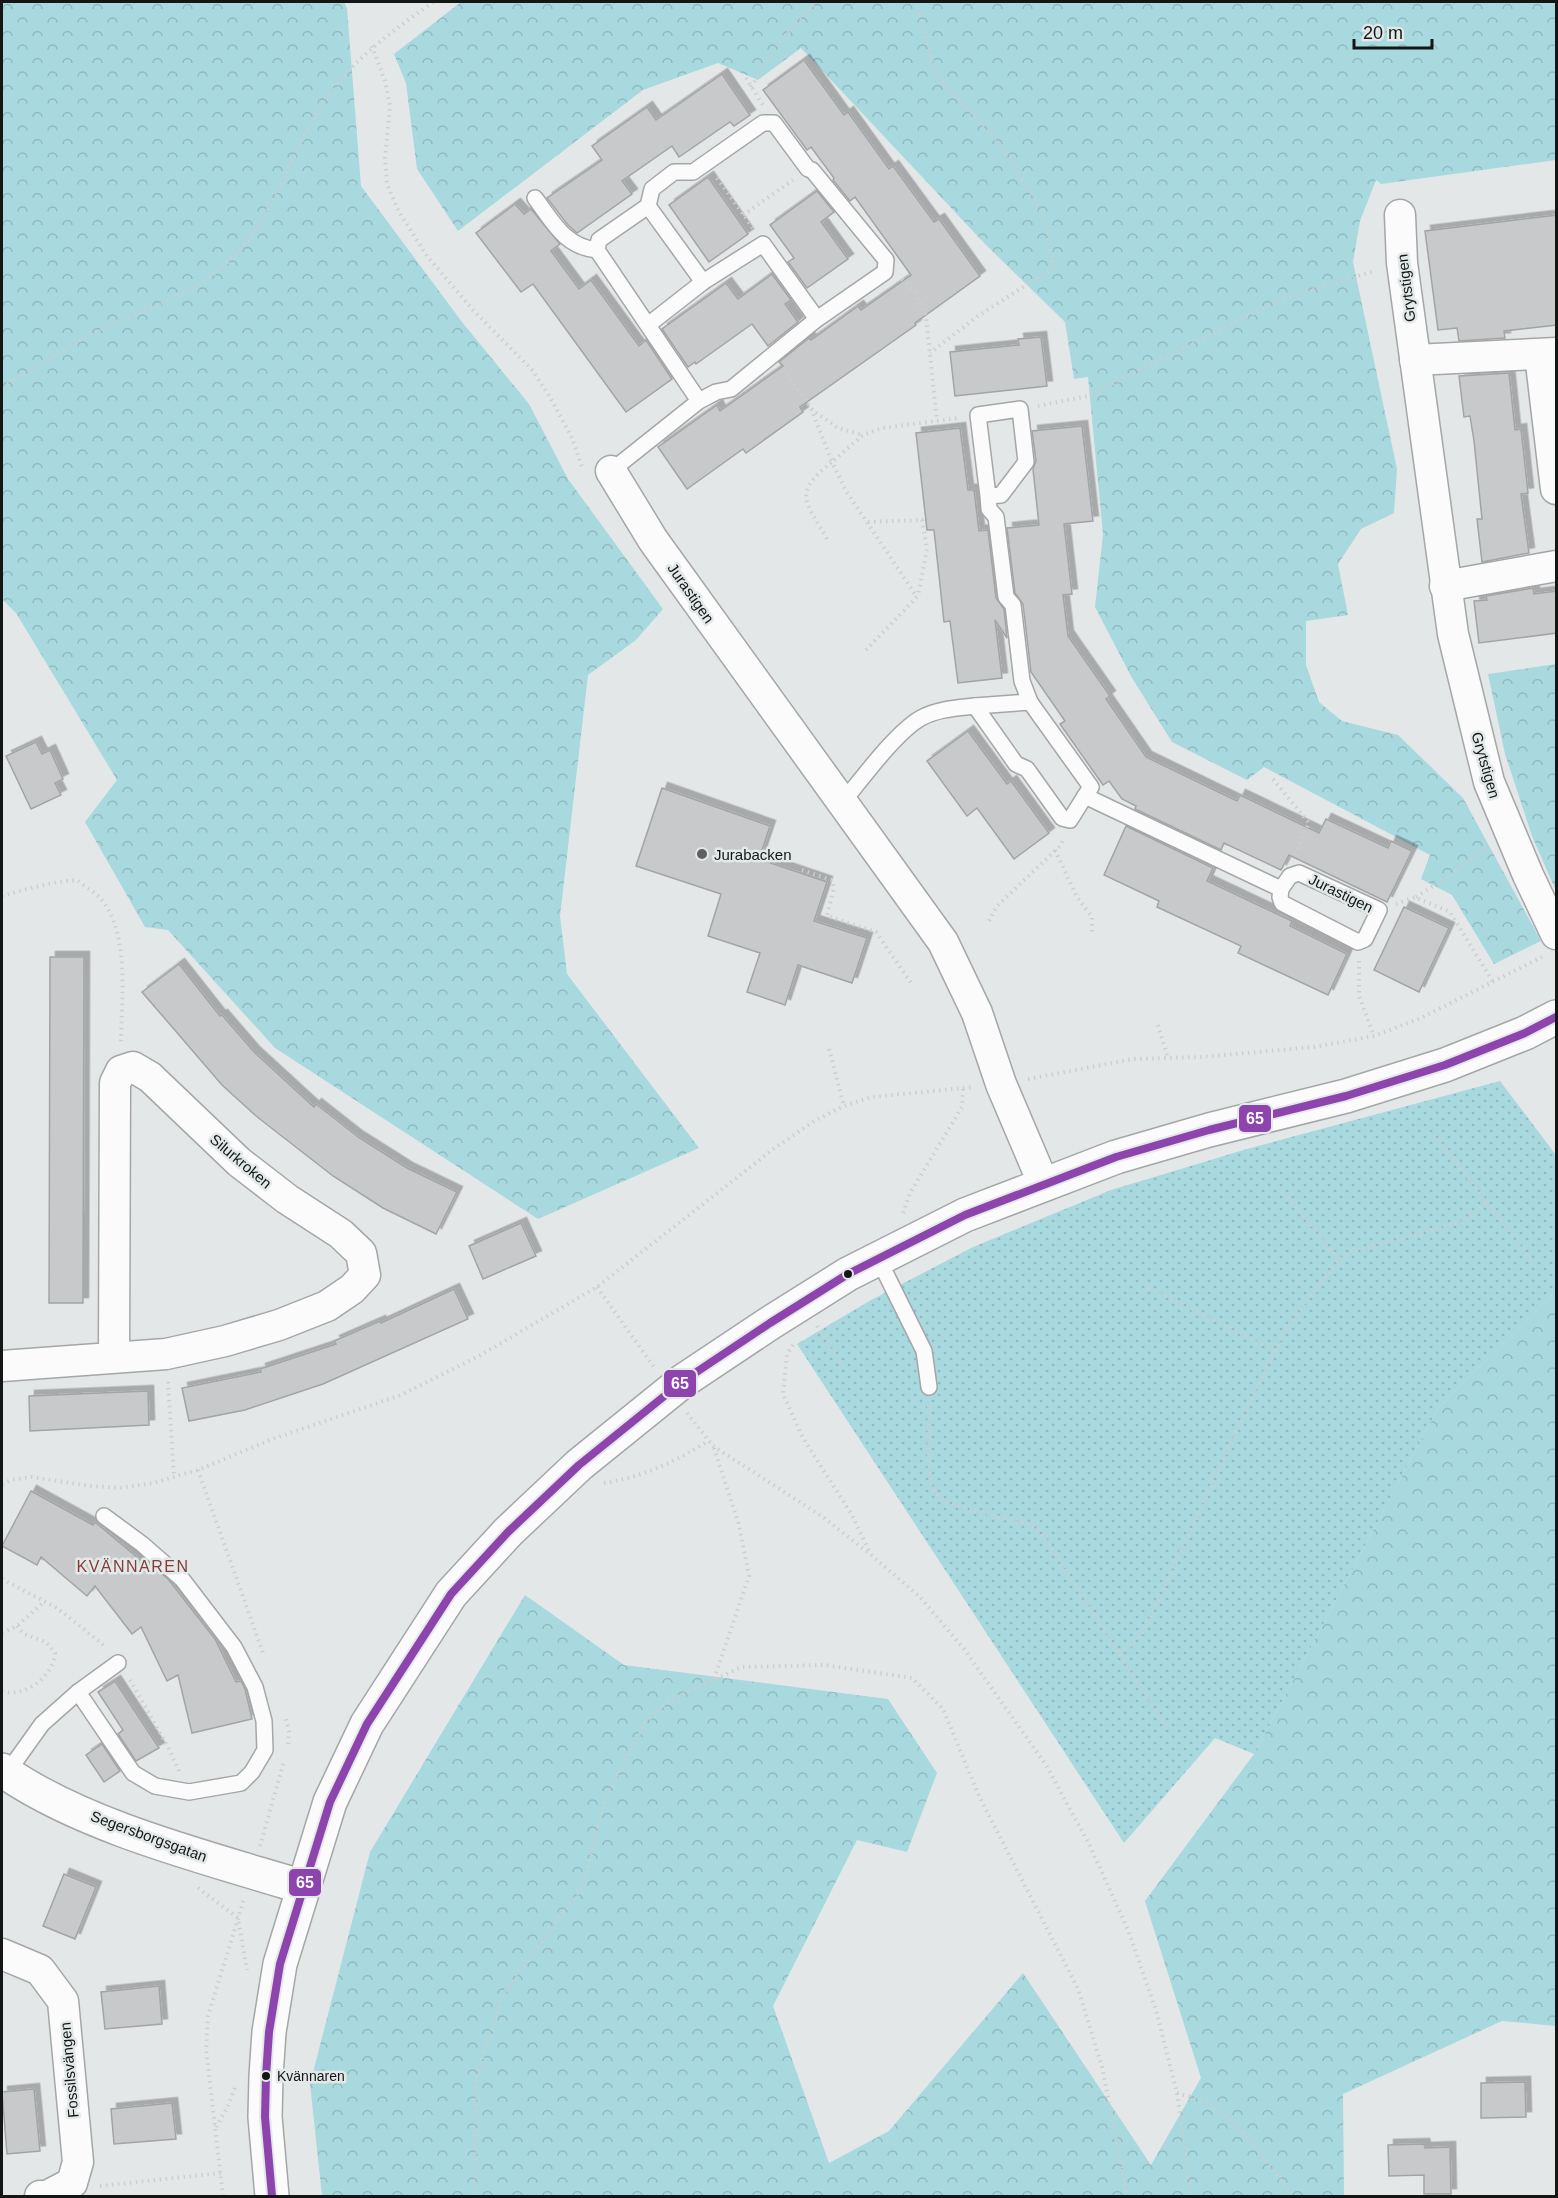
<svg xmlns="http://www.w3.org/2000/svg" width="1558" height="2198" font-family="Arial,sans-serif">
	<defs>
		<pattern id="forest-crowns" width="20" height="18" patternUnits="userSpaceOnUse" patternTransform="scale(1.5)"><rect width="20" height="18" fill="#a8d9df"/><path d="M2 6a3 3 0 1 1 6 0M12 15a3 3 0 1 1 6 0" fill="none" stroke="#90babf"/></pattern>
		<pattern id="garden-dots" width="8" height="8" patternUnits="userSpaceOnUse" patternTransform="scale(1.5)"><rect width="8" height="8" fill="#a8d9df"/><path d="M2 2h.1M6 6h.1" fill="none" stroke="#90babf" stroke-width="1.8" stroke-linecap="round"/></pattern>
		<filter id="shadow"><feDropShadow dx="5.5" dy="-5.5" stdDeviation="0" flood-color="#0004"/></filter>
	</defs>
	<rect width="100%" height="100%" fill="#e4e7e8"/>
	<!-- forest -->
	<g fill="url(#forest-crowns)">
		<polygon points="2,2 344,2 347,8 361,186 462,322 529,404 568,479 663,609 636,640 588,675 560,916 567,974 699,1148 538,1219 275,1048 168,930 145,927 85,822 117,780 16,613 2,599"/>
		<polygon points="461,2 1556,2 1556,160 1381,184 1376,180 1360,221 1353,262 1397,469 1394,513 1361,529 1338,564 1348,615 1306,621 1306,665 1319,702 1342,721 1398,735 1463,798 1541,941 1494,964 1452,895 1421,879 1430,855 1264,767 1247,780 1172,742 1132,678 1095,607 1103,534 1088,377 1074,379 1065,322 985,244 801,48 758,80 718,63 643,90 458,231 417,169 406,83 394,54"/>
		<polygon points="1556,664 1556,891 1532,836 1505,754 1488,674"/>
		<polygon points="1556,1291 1556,2026 1502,2021 1343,2094 1344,2196 322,2196 310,2084 370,1852 525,1595 624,1665 888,1699 937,1773 907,1852 857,1840 773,2006 829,2163 889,2131 1023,1973 1151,2165 1201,2078 1145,1901 1254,1754 1438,1408"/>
	</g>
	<!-- garden -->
	<polygon fill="url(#garden-dots)" points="1500,1081 1556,1155 1556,1291 1438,1408 1254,1754 1215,1738 1124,1843 797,1344 871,1300 973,1247 1111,1190 1247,1149"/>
	<!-- building -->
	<g fill="#c7c9ca" stroke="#a3a4a5" stroke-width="1.5" filter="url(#shadow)">
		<polygon points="804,60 844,115 848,112 889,169 893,166 934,222 939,219 980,276 915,323 916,325 800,407 803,412 746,453 743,449 687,489 658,447 717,405 720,411 783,366 779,362 809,338 811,340 858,306 861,310 911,275 855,197 850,201 833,180 834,178 811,147 807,150 763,90"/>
		<polygon points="722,74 750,115 734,126 730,122 679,157 672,146 622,181 632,194 577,233 568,225 547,198 602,160 592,146 647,107 656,120"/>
		<polygon points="708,177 748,234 709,262 669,205"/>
		<polygon points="817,191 834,212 821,222 848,259 807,288 788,262 794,258 770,225"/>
		<polygon points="515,204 524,214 531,209 560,244 551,251 579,289 591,280 639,346 646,340 672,379 626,412 533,284 521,292 476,233"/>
		<polygon points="1557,215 1557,325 1504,331 1505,338 1459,341 1457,328 1438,330 1425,231"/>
		<polygon points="772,274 791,300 785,304 798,322 768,346 752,324 696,364 695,362 688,367 662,329 726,283 738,299"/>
		<polygon points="1041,337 1047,386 955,396 950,352 1019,345 1018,339"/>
		<polygon points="1509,373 1515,430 1521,429 1528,493 1521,494 1529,553 1482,562 1477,519 1482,519 1474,441 1470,416 1464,417 1459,376"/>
		<polygon points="1082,426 1093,521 1064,524 1072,594 1063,595 1068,636 1110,696 1106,699 1146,757 1237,801 1240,795 1319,833 1326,819 1388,848 1391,841 1412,851 1387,902 1289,855 1281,870 1224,843 1221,850 1135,809 1136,806 1122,799 1109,781 1103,785 1060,724 1065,721 1031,672 1023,604 1015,593 1007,528 1039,525 1033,469 1036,461 1032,431"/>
		<polygon points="960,428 968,490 974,490 979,531 988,530 996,598 1004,609 1007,638 995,620 1002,678 958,683 950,621 944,622 934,530 927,530 916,433"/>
		<polygon points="1533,588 1534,594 1557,591 1557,633 1479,643 1474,601 1487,600 1486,596"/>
		<polygon points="968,731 1007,784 1011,781 1049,833 1014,859 977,808 967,816 927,761"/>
		<polygon points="36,742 42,754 50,750 63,779 55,783 61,795 31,809 6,756"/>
		<polygon points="662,788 770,826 759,859 827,882 814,921 867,938 852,983 798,965 785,1005 747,992 760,953 708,936 721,894 636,866"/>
		<polygon points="1126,826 1213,868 1207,881 1292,921 1290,926 1347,954 1328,995 1238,953 1241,946 1157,907 1159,901 1104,875"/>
		<polygon points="1404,907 1449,928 1419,992 1374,970"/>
		<polygon points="50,957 84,957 83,1303 49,1303"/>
		<polygon points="179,964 220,1016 222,1015 254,1052 314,1107 316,1104 358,1137 407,1168 457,1192 436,1234 383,1208 333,1176 256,1116 222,1085 142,992"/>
		<polygon points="521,1223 536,1256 483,1279 469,1246"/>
		<polygon points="454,1289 468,1319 323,1384 245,1410 189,1421 182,1388 261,1372 260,1369 336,1344 334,1341 380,1321 381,1323"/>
		<polygon points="148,1391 149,1425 30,1431 29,1396"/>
		<polygon points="31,1491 93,1525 95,1522 150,1568 153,1566 168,1579 215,1639 236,1682 241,1681 245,1689 252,1719 192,1733 178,1675 167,1681 141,1627 132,1634 95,1586 87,1596 41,1557 37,1565 2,1546"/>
		<polygon points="115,1681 159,1748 136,1761 118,1734 123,1730 98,1692"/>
		<polygon points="102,1744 120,1771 104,1782 86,1755"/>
		<polygon points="64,1874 96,1887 75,1939 43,1926"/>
		<polygon points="159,1986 162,2024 105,2029 101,1992"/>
		<polygon points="1525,2082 1526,2117 1481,2118 1481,2083"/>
		<polygon points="34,2089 40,2151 7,2154 2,2092"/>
		<polygon points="172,2103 176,2139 114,2144 111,2109"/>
		<polygon points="1424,2144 1425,2148 1450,2147 1451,2194 1424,2194 1424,2175 1389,2176 1388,2145"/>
	</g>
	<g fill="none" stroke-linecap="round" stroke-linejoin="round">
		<!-- lane casing -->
		<g stroke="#a4a6a7" stroke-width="18">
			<g id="lane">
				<path d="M535 198C553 222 565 247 597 250"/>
				<polyline points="648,206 703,282"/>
				<polyline points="648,325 703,282 763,244 817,319"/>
				<polyline points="611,471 699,401 716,392 731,389 817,319 885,272 886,260 812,170 808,169 774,123 763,123 693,172 674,172 652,189 648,206 599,240 597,250 699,401"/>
				<polyline points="988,496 978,415 1020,409 1026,462 1001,495 988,496 989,509 996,517 1006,597 1013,605 1022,681 1030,702"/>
				<polyline points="975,706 1030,702 1091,787 1085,796"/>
				<path d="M842 803C861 780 896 732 921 718 937 709 957 708 975 706L1016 764 1027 769 1062 818 1070 820 1085 796 1281 889 1280 897 1282 903 1358 942 1365 939 1379 910 1299 873 1290 876 1281 889"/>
				<polyline points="878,1258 924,1351 929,1387"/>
				<polyline points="78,1692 118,1663"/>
				<polyline points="7,1773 42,1724 78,1692 133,1773 155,1786 189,1792 241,1783 252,1772 265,1750 264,1721 255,1687 234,1647 182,1579 142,1544 104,1516"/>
			</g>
		</g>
		<!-- street casing -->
		<g stroke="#a4a6a7" stroke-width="33">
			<g id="street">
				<polyline points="1400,215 1402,263 1453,634 1489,782 1528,875 1556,934"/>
				<polyline points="1540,355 1556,489"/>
				<polyline points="1415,360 1556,353"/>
				<polyline points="611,471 653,540 943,942 977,1013 1001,1084 1044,1185"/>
				<polyline points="1445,586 1556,566"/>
				<polyline points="2,1366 166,1354 225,1341 279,1325 327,1306 352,1289 365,1275 361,1253 341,1234 287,1199 239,1162 150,1077 133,1067 121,1071 115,1083 114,1357"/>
				<polyline points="2,1954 40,1970 63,2001 78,2162 72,2183 47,2196 40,2196"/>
			</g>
		</g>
		<!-- secondary casing -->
		<g stroke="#a4a6a7" stroke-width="36">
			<g id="secondary">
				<path d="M2 1770C83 1827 208 1858 303 1887"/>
				<polyline points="272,2196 265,2117 266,2076 269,2032 280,1964 330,1802 367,1724 451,1594 508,1532 579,1465 683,1381 770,1323 848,1274 965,1215 1116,1157 1209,1130 1346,1096 1445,1065 1525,1033 1556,1017"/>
			</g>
		</g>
		<!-- path -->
		<g stroke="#cecece" stroke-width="4" stroke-dasharray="1.5 4.5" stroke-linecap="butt">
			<polyline points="919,2 920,16 936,75 1001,145 1044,216 1054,267 978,316 930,353"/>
			<polyline points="372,46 385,81 390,106 385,158 387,184 399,212 427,256 473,310 532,370 550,397 572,438 583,470"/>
			<polyline points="746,78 763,105"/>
			<polyline points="751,87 783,38 817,2"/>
			<polyline points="717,178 753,228"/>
			<polyline points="743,215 793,180"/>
			<polyline points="902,279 915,293 926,316 937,421"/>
			<polyline points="783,370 811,408 832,462 863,435 882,428 959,418"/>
			<path d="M2 387C31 372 58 352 88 336 137 309 189 301 231 259 277 215 291 150 326 99 354 58 394 30 433 2"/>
			<polyline points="1038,406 1088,396 1282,299 1375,271"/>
			<polyline points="811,409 838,428 863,435"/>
			<polyline points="868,522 922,520 927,549 918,596"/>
			<path d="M827 539C805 500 792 494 832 462L846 491 917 597 863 653"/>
			<polyline points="1273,779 1309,823 1295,855"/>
			<polyline points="1055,850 1077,897 1092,917 1092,932"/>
			<polyline points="802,870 832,880 834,888 827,916 876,932 911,983"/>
			<path d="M2 896C16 892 65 878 78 881 81 883 86 887 89 889 133 917 121 998 121 1044"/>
			<polyline points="1416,897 1452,874 1488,846"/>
			<polyline points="1396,904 1415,897 1450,912 1493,982"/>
			<polyline points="989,921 996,907 1061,845 1064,837"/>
			<polyline points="1359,961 1359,996 1374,1036"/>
			<polyline points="1158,1025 1168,1058"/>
			<polyline points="829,1049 844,1106"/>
			<polyline points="1028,1079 1133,1059 1200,1057 1314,1047 1374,1036 1421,1018 1542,957"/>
			<polyline points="1435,1135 1531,1260"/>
			<polyline points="1288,1197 1339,1260"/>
			<polyline points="903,1213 910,1193 962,1107 963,1089"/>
			<polyline points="597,1287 654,1367"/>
			<polyline points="1149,1288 1274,1350"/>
			<polyline points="817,1326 842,1363"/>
			<polyline points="793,1345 787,1354 783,1394 803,1438 852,1515 869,1551"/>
			<polyline points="168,1382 174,1476"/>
			<path d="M929 1406C929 1424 926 1479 935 1492 947 1509 1009 1519 1030 1524L1041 1532 1166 1726"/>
			<polyline points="687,1413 713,1446 823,1517 870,1554 920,1597 964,1649 1046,1765 1090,1846 1128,1930 1156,2010 1177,2093 1191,2196"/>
			<polyline points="714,1448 739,1525 749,1576 714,1679"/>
			<polyline points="198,1470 263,1653"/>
			<path d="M604 1483C643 1477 675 1462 708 1441"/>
			<polyline points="2,1484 11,1480 31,1477 91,1486 109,1487 120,1488 153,1483 198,1470 270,1440 401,1395 479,1356 597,1287 776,1147 816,1120 844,1106 872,1097 973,1087"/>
			<polyline points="2,1579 57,1608 106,1647"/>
			<polyline points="2,1633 17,1626 45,1601"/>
			<polyline points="1119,1652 1132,1645 1143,1632 1283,1333 1339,1260 1351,1252 1462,1222 1487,1203"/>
			<polyline points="130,1680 168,1747 179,1771"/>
			<path d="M2 1691C23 1699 54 1676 55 1653L46 1642 24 1634 17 1626"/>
			<polyline points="286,1719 289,1732 288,1748"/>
			<polyline points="260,1846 284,1761"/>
			<polyline points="198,1888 238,1918 247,1970"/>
			<path d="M1177 2093C1187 2096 1199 2098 1208 2103 1239 2121 1272 2167 1292 2196"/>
			<polyline points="216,2127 227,2108 235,2088"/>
			<polyline points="100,2186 221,2173"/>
			<polyline points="223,2196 206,2049 208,2016 244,1899"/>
			<polyline points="475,2196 476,2082 502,1996 583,1886 604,1803 646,1722 669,1701 741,1667 825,1665 912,1678 943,1709 979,1796 1078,1989 1102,2067 1127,2196"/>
		</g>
		<!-- lane -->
		<use href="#lane" stroke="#fbfbfc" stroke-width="15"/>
		<!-- street -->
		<use href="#street" stroke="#fbfbfc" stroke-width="30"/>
		<!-- secondary -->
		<use href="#secondary" stroke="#fbfbfc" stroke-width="33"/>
		<!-- bus-1 casing -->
		<g stroke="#e3e8e9" stroke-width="12">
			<polyline id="bus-1" points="272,2196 265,2117 266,2076 269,2032 280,1964 330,1802 367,1724 451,1594 508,1532 579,1465 683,1381 770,1323 848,1274 965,1215 1116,1157 1209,1130 1346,1096 1445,1065 1525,1033 1556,1017"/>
		</g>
		<!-- bus-1 -->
		<use href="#bus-1" stroke="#8e44ad" stroke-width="8"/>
	</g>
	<!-- markers -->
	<circle fill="#5d5f60" stroke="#e3e8e9" stroke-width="2" cx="702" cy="854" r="6"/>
	<g fill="#141616" stroke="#e3e8e9" stroke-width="2">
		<circle cx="848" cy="1274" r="5"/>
		<circle cx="266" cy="2076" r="5"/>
	</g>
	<g text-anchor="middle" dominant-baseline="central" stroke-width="5" stroke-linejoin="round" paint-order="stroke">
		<!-- bus labels -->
		<g font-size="14" fill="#141616" stroke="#e3e8e9" text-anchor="start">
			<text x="277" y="2076">Kvännaren</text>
		</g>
		<!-- street labels -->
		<g font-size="15" fill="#141616" stroke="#e3e8e9">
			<text transform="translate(1406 288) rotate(-97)">Grytstigen</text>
			<text transform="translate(691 593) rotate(55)">Jurastigen</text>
			<text transform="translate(1486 765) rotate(74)">Grytstigen</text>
			<text transform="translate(1341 893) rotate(26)">Jurastigen</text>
			<text transform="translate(241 1161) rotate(40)">Silurkroken</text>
			<text transform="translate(149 1836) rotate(20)">Segersborgsgatan</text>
			<text transform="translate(69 2070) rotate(-95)">Fossilsvängen</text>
		</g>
		<!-- poi labels -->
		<g font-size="15" fill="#141616" stroke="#e3e8e9" text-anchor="start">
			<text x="714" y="854">Jurabacken</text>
		</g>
		<!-- neighbourhood labels -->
		<g font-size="16" letter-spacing="1.5" fill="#853d39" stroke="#e3e8e9">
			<text x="133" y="1566">KVÄNNAREN</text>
		</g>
	</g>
	<g stroke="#e3e8e9" stroke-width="2">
		<rect x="1238" y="1104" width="34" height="29" rx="6" fill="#8e44ad"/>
		<rect x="663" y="1369" width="34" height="29" rx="6" fill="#8e44ad"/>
		<rect x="288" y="1868" width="34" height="29" rx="6" fill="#8e44ad"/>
	</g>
	<g font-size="16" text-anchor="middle" font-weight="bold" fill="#fff">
		<text x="1255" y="1124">65</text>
		<text x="680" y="1389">65</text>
		<text x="305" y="1888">65</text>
	</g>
	<!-- border -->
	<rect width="1558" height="2198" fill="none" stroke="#141616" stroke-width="6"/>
	<!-- scale -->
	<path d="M1354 39v9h78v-9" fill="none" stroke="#141616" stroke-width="3"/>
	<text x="1363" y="39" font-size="18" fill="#141616" stroke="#e3e8e9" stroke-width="4.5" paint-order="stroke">20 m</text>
</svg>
